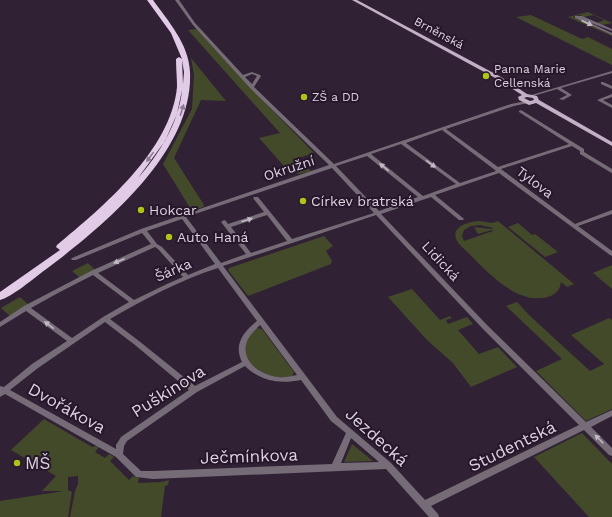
<svg xmlns="http://www.w3.org/2000/svg" width="612" height="517" font-family="'Work Sans',sans-serif">
	<rect width="100%" height="100%" fill="#312135"/>
	<!-- green -->
	<g fill="#434a29" fill-rule="evenodd">
		<polygon points="588,12 612,23 602,25 597,23 604,20 593,15 584,17 580,15 573,17 612,35 612,36 568,17"/>
		<polygon points="531,15 582,39 588,37 612,49 612,65 516,17"/>
		<polygon points="197,29 249,86 314,153 298,158 311,171 300,174 295,173 291,174 259,138 280,133 188,30"/>
		<polygon points="191,58 226,101 201,100 174,158 204,205 203,207 192,211 163,164 192,109 194,75"/>
		<path d="M479 221 492 223 498 221 574 284 567 287 561 282C560 290 556 294 548 297 514 306 484 267 462 247 445 230 464 222 479 221ZM480 225 493 228 491 229 474 227 478 234 492 230 493 231 464 241 462 236 464 230 471 226Z"/>
		<polygon points="518,223 532,235 535,234 558,252 545,257 508,227"/>
		<polygon points="324,236 333,246 326,251 332,261 331,264 248,296 228,270 229,268"/>
		<polygon points="88,263 95,270 80,278 72,271"/>
		<polygon points="612,265 612,289 593,273"/>
		<polygon points="412,289 440,320 450,316 452,318 446,320 448,324 467,317 473,324 458,330 479,354 498,347 517,367 471,387 453,363 427,340 388,297"/>
		<polygon points="20,297 29,305 10,316 1,308"/>
		<polygon points="517,302 529,315 590,371 604,364 571,335 609,318 612,320 612,409 586,421 536,371 562,359 506,306"/>
		<path d="M256 328 262 329 294 372 292 377C287 377 282 378 277 377 261 375 238 359 246 341 248 336 253 332 256 328Z"/>
		<polygon points="44,419 92,447 96,446 99,447 95,452 105,458 109,454 114,457 110,461 129,480 133,476 139,478 138,483 161,482 169,480 168,485 165,486 161,517 70,517 75,491 78,484 78,476 68,477 68,490 72,492 68,517 0,517 0,501 64,491 42,491 56,476 11,450"/>
		<polygon points="582,433 612,464 612,517 589,517 534,457"/>
		<polygon points="352,444 373,461 344,462"/>
	</g>
	<g fill="none" stroke-linecap="round" stroke-linejoin="round">
		<!-- minor -->
		<g fill="#756c77" fill-rule="evenodd">
			<path d="M175 0H179L195 23 243 75 252 72 260 75 261 76 254 87 334 164 511 104 526 101H528V103L514 106 446 129 498 167 569 144 519 112V111L521 110 584 149V152L612 169V173L610 172 580 154V151L572 146 501 169 575 224 612 210V214L578 226 612 251V256L610 255 499 173 435 195 463 218 464 219 463 220H459L431 197 381 214 487 325 586 422 612 410V416L591 427 612 448V456L609 455 584 430 431 506 438 514 439 517H429L386 469 153 479 136 477 116 457 5 394 0 397V386L4 387 32 364 67 341 26 311 0 327V322L24 306 91 271 151 244 142 233 76 260H72L71 259 72 258 141 229 329 165 250 88 193 25ZM252 74 257 76 252 84 245 77ZM442 130 495 170 496 171 460 183 406 143ZM401 144 456 184 423 196 371 154ZM367 156 418 197 379 211 336 166ZM332 168 374 213 292 239 258 197H254L253 198 264 212 228 224 226 221 224 220 221 222 246 254 221 263 186 217ZM267 215 287 241 251 253 231 227ZM376 215 483 329 579 425 425 500 391 463 337 417 223 266ZM182 219 215 264 188 275 162 247 157 244 147 231ZM155 247 158 249 183 277 167 284 134 300 98 273ZM218 268 257 321C244 332 233 344 242 362L195 386 139 341 110 319C145 299 180 280 218 268ZM93 275 129 302 103 317 72 338 31 308 58 293ZM105 322 135 345 189 390 121 437 116 445V449L10 390 38 368ZM260 325 297 375C291 376 285 378 278 377 260 375 238 360 248 339 251 334 256 329 260 325ZM245 366C261 382 280 384 301 380L331 421 346 433 332 464 153 471H141L123 454 124 446 127 441 197 392ZM351 438 379 462 341 463Z"/>
			<polygon points="575,16 582,16 612,29 612,31 586,21 612,33 612,35 575,18"/>
			<polygon points="612,71 612,73 561,88 572,95 563,100 559,99 567,95 557,89 530,97 528,96"/>
			<polygon points="601,82 603,82 612,86 612,89 601,84"/>
			<polygon points="612,94 612,97 603,100 612,105 612,108 597,100"/>
		</g>
		<!-- major -->
		<path fill="#c2b0c6" fill-rule="evenodd" d="M352 0H357L501 77 527 94 537 96 539 100 612 142V146L536 103 529 105 519 100 518 97 522 95 497 79ZM527 97 533 98 534 100 530 101 524 98Z"/>
		<!-- highway -->
		<path fill="#e1cbe6" fill-rule="evenodd" d="M147 0H153C168 21 189 44 190 72 194 152 103 227 45 270 34 278 12 297 0 300V292L60 250 56 247 57 245C103 207 171 150 177 87 177 78 176 68 176 59L179 57 182 59 171 33ZM182 60 184 72 183 84ZM182 90C179 123 159 154 138 178L165 141 177 114Z"/>
	</g>
	<!-- one-way arrows -->
	<defs><path id="oneway-solid" d="M-6-.8H1V-3.2L6.5 0L1 3.2V.8H-6Z"/></defs>
	<g fill="#c3b9c6">
		<use href="#oneway-solid" transform="translate(587 23) rotate(24)"/>
		<use href="#oneway-solid" transform="translate(431 164) rotate(36)"/>
		<use href="#oneway-solid" transform="translate(384 167) rotate(-141)"/>
		<use href="#oneway-solid" transform="translate(247 220) rotate(-18)"/>
		<use href="#oneway-solid" transform="translate(119 261) rotate(157)"/>
		<use href="#oneway-solid" transform="translate(49 325) rotate(-143)"/>
		<use href="#oneway-solid" transform="translate(599 439) rotate(-135)"/>
	</g>
	<g fill="#8d7a92">
		<use href="#oneway-solid" transform="translate(182 110) rotate(-73)"/>
		<use href="#oneway-solid" transform="translate(150 157) rotate(126)"/>
	</g>
	<!-- markers -->
	<g fill="#acc613" stroke="#27172b" stroke-width="1.5">
		<circle cx="486" cy="76" r="4"/>
		<circle cx="304" cy="97" r="4"/>
		<circle cx="303" cy="201" r="4"/>
		<circle cx="141" cy="210" r="4"/>
		<circle cx="169" cy="237" r="4"/>
		<circle cx="17" cy="463" r="4"/>
	</g>
	<g text-anchor="middle" dominant-baseline="central" stroke-width="4" stroke-linejoin="round" paint-order="stroke">
		<!-- far-street labels -->
		<g font-size="12" fill="#ddd3e0" stroke="#27172b">
			<text transform="translate(439 33) rotate(28)">Brněnská</text>
		</g>
		<!-- far-poi labels -->
		<g font-size="12" fill="#ddd3e0" stroke="#27172b" text-anchor="start">
			<text x="494" y="69">Panna Marie<tspan x="494" dy="14">Cellenská</tspan></text>
			<text x="312" y="97">ZŠ a DD</text>
		</g>
		<!-- street labels -->
		<g font-size="14" fill="#ddd3e0" stroke="#27172b">
			<text transform="translate(289 168) rotate(-18)">Okružní</text>
			<text transform="translate(535 182) rotate(37)">Tylova</text>
			<text transform="translate(441 261) rotate(47)">Lidická</text>
			<text transform="translate(173 270) rotate(-23)">Šárka</text>
		</g>
		<!-- poi labels -->
		<g font-size="14" fill="#ddd3e0" stroke="#27172b" text-anchor="start">
			<text x="311" y="201">Církev bratrská</text>
			<text x="149" y="210">Hokcar</text>
			<text x="177" y="237">Auto Haná</text>
		</g>
		<!-- near-street labels -->
		<g font-size="17" fill="#ddd3e0" stroke="#27172b">
			<text transform="translate(168 391) rotate(-32)">Puškinova</text>
			<text transform="translate(67 408) rotate(29)">Dvořákova</text>
			<text transform="translate(377 437) rotate(42)">Jezdecká</text>
			<text transform="translate(512 446) rotate(-26)">Studentská</text>
			<text transform="translate(249 456) rotate(-2)">Ječmínkova</text>
		</g>
		<!-- near-poi labels -->
		<g font-size="17" fill="#ddd3e0" stroke="#27172b" text-anchor="start">
			<text x="25" y="463">MŠ</text>
		</g>
	</g>
</svg>
